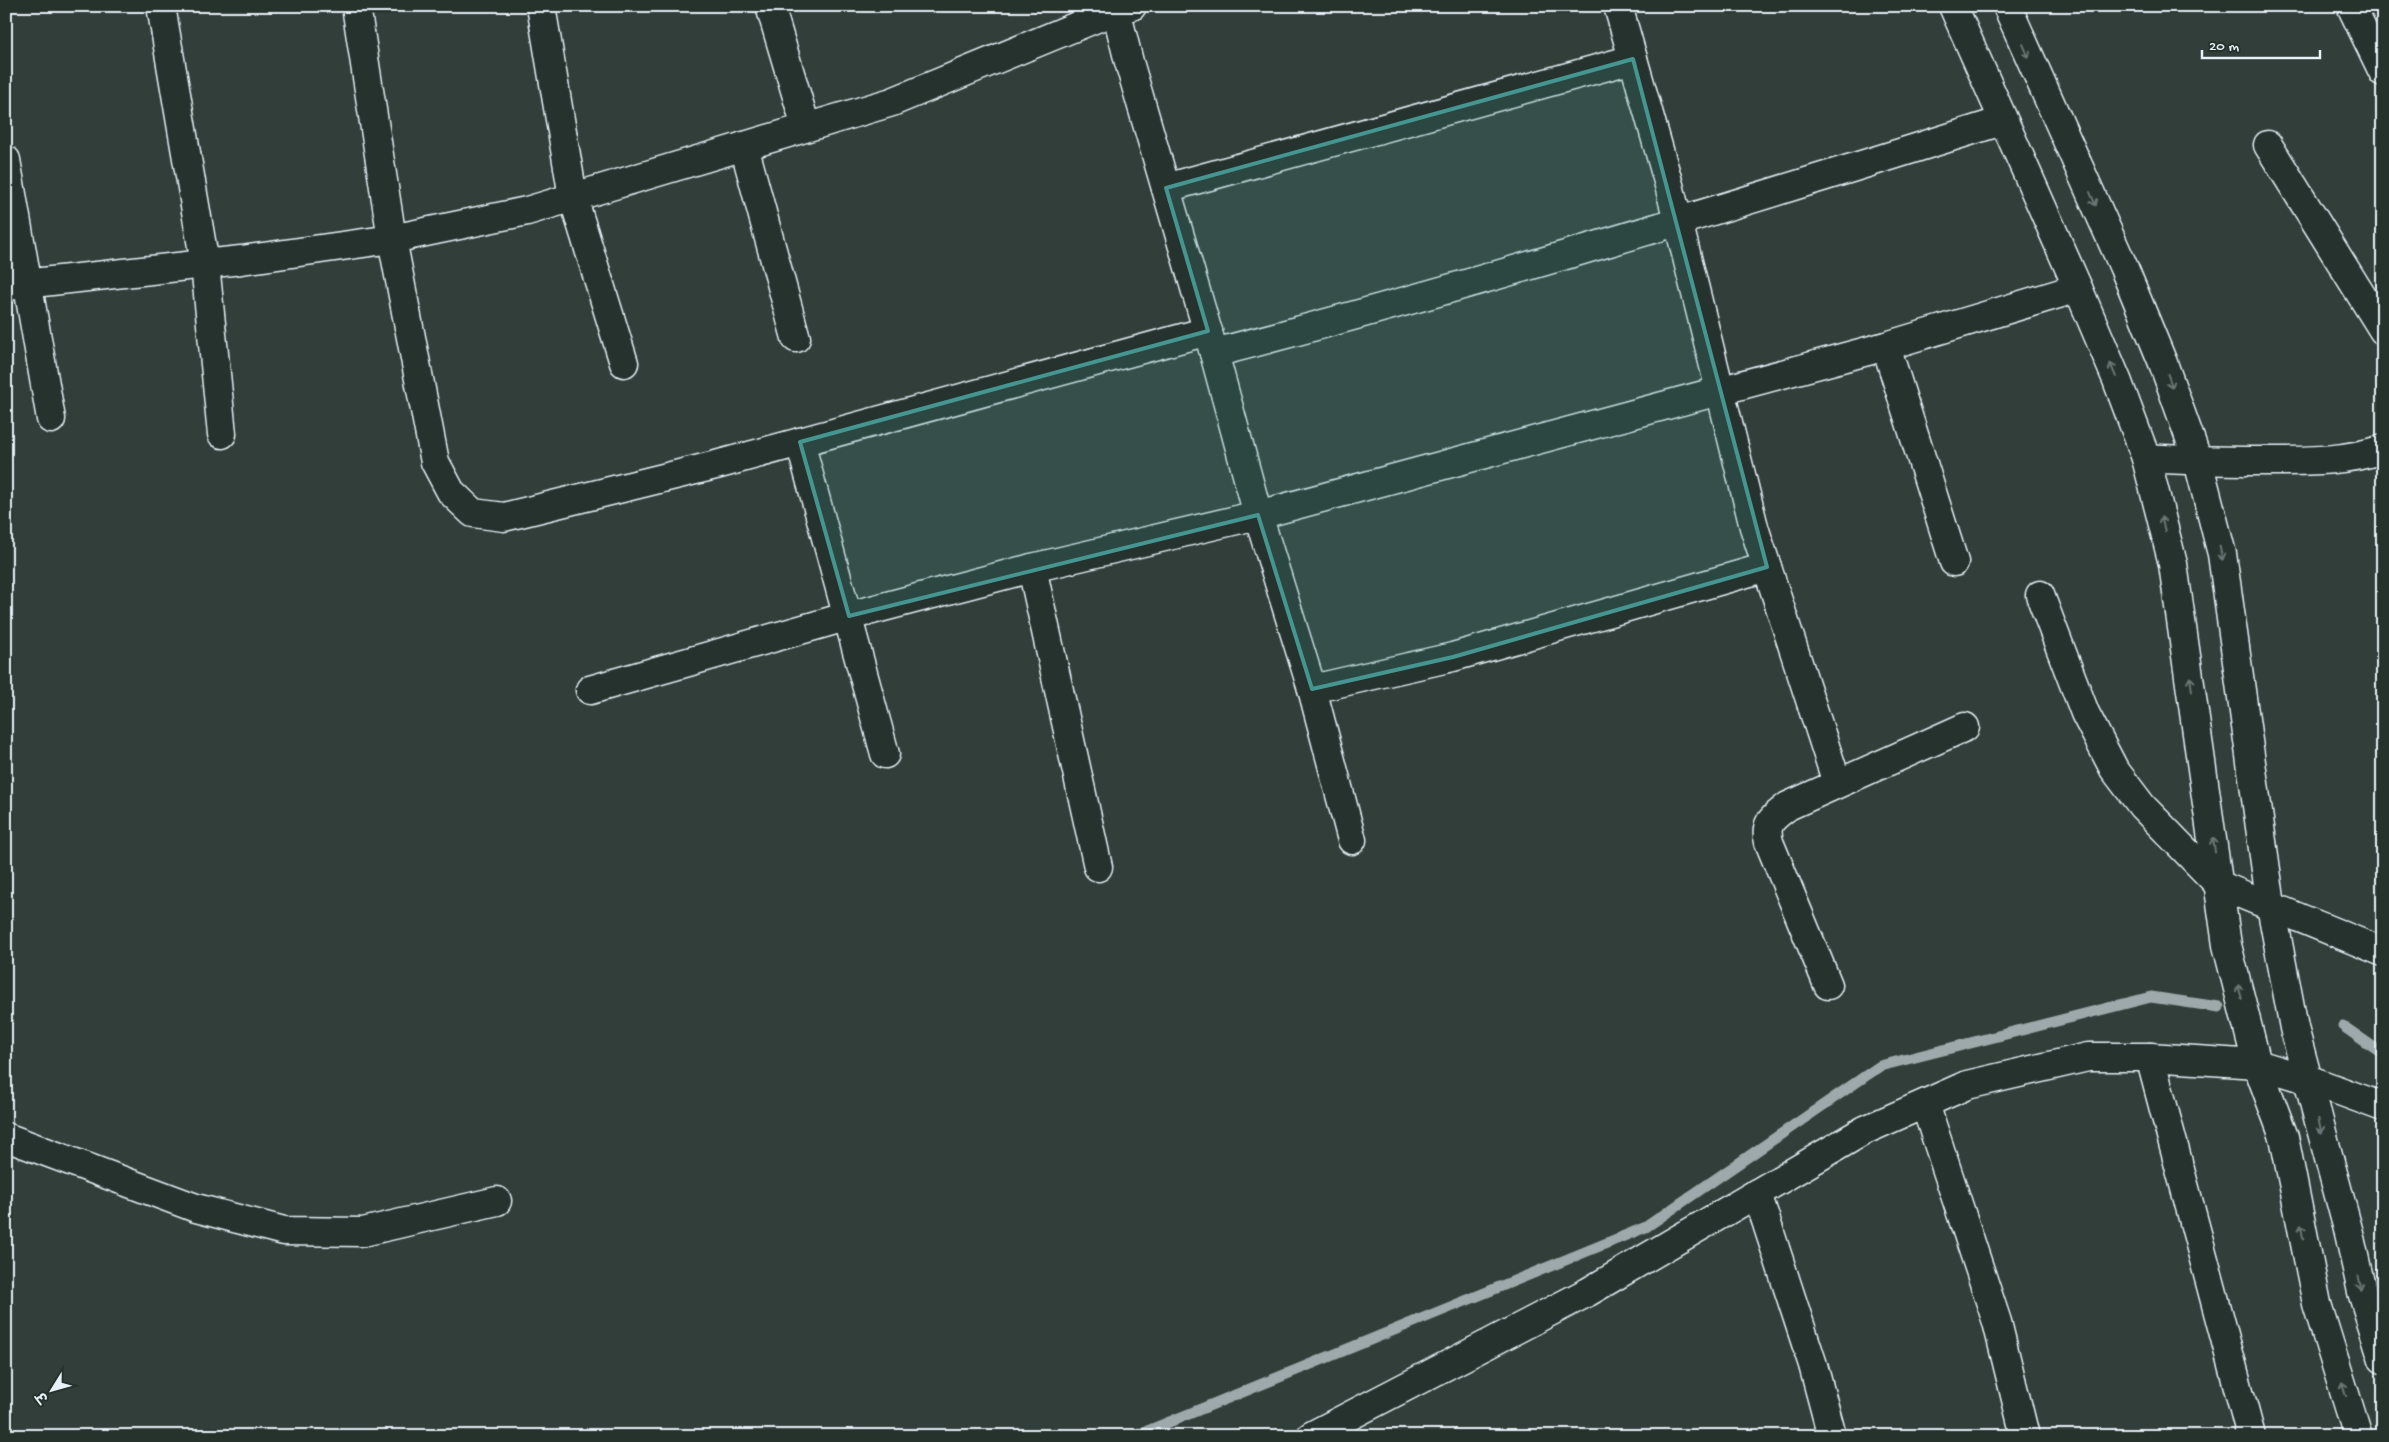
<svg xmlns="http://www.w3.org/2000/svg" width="2389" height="1442" font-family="'Gochi Hand','Playpen Sans Deva',sans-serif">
	<rect width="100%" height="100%" fill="#323e39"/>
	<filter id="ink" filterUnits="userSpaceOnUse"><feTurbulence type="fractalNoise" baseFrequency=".02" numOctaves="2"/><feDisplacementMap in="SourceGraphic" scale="10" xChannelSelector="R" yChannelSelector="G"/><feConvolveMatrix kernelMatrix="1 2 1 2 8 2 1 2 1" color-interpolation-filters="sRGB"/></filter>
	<g filter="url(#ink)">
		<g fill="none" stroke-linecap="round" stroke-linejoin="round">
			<!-- stream -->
			<g stroke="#9ea9ab" stroke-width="11">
				<polyline points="2343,1026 2383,1054"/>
				<polyline points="1135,1436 1646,1227 1880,1066 2151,997 2219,1007"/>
			</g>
			<!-- minor casing -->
			<g stroke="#e8f1f8" stroke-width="31">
				<g id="minor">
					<polyline points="161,6 205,264 222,434"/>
					<polyline points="356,6 392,239 435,462 451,492 473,513 504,517 716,465 1208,331"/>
					<polyline points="541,6 573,197 624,363"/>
					<polyline points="770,6 806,127"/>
					<polyline points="1115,6 1129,62 1214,353 1258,515 1312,689 1352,840"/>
					<polyline points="1618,6 1669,185 1754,527 1837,783"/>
					<polyline points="1953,6 2078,288 2117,380 2146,458 2173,564 2227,945 2257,1064 2284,1137 2317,1304 2358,1436"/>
					<polyline points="2007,6 2124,268 2163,363 2198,461 2222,554 2271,906 2294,1028 2349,1233 2362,1292 2383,1359"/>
					<polyline points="2351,6 2383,72"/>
					<polyline points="2268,145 2383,330"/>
					<polyline points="744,146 796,338"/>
					<polyline points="6,160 51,419"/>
					<polyline points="1166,188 1633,59"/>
					<polyline points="6,286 241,260 392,239 527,211 892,102 1116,10 1132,6"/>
					<polyline points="1886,346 1954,562"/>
					<path d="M1214 353C1480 284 1741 203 2002 121"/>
					<polyline points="800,442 885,754"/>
					<path d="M2146 458C2186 461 2225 461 2265 461 2305 461 2344 462 2383 449"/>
					<polyline points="1032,568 1098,867"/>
					<polyline points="2040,595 2085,713 2114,769 2142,806 2219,885 2383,952"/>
					<polyline points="1312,689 1453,657 1767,567"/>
					<polyline points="590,690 849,616 1032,568 1258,515 1886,346 2078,288"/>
					<path d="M1828 985 1769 842C1764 822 1773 818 1788 806L1965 727"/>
					<polyline points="2150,1057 2251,1436"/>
					<polyline points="1925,1104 1997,1322 2025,1436"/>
					<polyline points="6,1137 196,1208 284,1231 363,1232 497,1201"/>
					<polyline points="1757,1193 1813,1365 1832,1436"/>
					<polyline points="1311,1436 1588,1292 1865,1130 1967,1085 2088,1057 2150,1057 2257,1064 2310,1080 2383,1107"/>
				</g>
			</g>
			<!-- minor -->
			<use href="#minor" stroke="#26332d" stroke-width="28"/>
		</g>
		<!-- one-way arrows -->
		<defs><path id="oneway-shaft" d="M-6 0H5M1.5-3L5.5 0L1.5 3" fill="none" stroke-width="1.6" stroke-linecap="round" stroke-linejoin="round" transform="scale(1.25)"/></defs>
		<g stroke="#6a7674">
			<use href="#oneway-shaft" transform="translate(2026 51) rotate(67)"/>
			<use href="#oneway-shaft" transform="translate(2093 199) rotate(66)"/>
			<use href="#oneway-shaft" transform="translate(2113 370) rotate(-113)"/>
			<use href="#oneway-shaft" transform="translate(2170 381) rotate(71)"/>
			<use href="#oneway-shaft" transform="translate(2163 524) rotate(-105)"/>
			<use href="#oneway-shaft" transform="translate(2221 553) rotate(78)"/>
			<use href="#oneway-shaft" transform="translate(2191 684) rotate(-98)"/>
			<use href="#oneway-shaft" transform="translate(2214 845) rotate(-98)"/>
			<use href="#oneway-shaft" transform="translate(2240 992) rotate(-105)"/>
			<use href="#oneway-shaft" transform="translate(2320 1126) rotate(77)"/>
			<use href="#oneway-shaft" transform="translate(2302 1232) rotate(-99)"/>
			<use href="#oneway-shaft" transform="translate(2360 1283) rotate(78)"/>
			<use href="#oneway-shaft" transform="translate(2344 1389) rotate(-107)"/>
		</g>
	</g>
	<!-- marked area -->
	<path fill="#459590" fill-opacity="0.2" stroke="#459590" stroke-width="4" stroke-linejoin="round" d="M1633 59 1767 567 1453 657 1312 689 1258 515 849 616 800 442 1208 331 1166 188Z"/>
	<!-- margin -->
	<rect width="2389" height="1442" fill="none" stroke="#26332d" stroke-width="25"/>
	<rect x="12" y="12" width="2364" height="1417" fill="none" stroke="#e8f1f8" stroke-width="2" filter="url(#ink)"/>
	<!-- north arrow -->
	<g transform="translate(52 1390) rotate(233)" stroke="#26332d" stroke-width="4" paint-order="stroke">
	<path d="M0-4L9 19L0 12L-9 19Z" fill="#e8f1f8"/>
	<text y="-8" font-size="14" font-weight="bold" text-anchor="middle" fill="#e8f1f8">उ</text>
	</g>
	<!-- scale -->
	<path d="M2202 50v8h118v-8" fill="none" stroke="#e8f1f8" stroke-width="2.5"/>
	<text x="2209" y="50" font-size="15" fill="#e8f1f8" stroke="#26332d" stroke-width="4" paint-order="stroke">20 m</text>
</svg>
